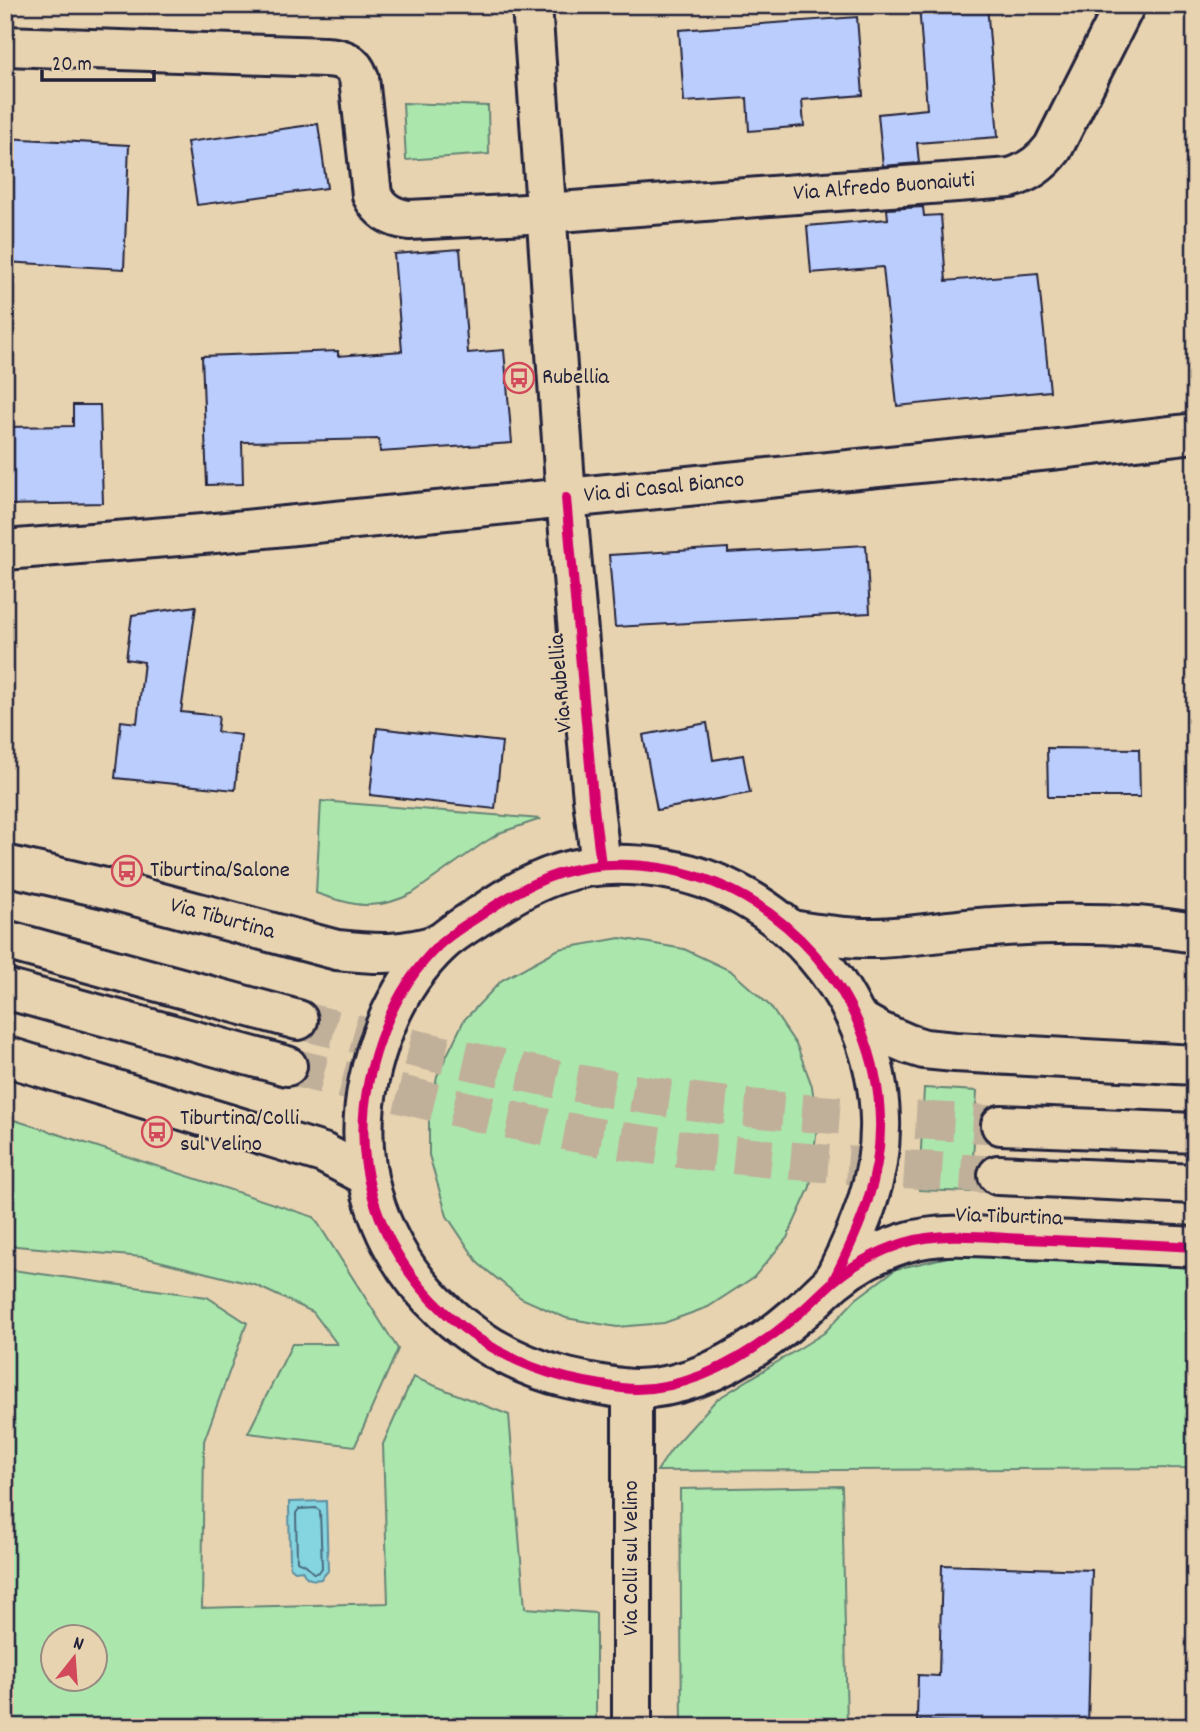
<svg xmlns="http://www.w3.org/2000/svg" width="1200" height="1732" font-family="Dekko,sans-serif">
	<rect width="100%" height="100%" fill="#e8d3b1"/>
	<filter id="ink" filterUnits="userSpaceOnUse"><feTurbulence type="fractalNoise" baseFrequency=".0143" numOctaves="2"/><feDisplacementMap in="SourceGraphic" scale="14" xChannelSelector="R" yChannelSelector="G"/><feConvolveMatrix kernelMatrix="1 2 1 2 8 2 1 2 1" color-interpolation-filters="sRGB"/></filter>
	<g filter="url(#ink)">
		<!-- green -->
		<g fill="#abe7ad" stroke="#668474" stroke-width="2" fill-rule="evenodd">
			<polygon points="403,103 488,106 489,154 406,160"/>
			<path d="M321 801 541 819 502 832 482 844 413 893C376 912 353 906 316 893Z"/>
			<polygon points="620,938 684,949 731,971 770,1006 797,1046 812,1086 817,1126 810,1187 787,1238 754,1277 708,1307 664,1323 617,1327 566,1318 521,1298 479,1264 447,1216 429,1155 429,1119 437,1076 464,1020 502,980 559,949"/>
			<polygon points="924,1088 977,1091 971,1192 919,1190"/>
			<polygon points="5,1117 314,1217 398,1349 355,1446 248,1433 292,1344 337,1344 313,1312 255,1285 143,1257 5,1245"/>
			<polygon points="961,1254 1195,1264 1195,1468 657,1471 671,1450 716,1400 824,1333 856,1299 896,1269"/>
			<path d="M5 1269 207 1297 247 1323 204 1441 202 1608 388 1603 383 1444 413 1377 509 1415 525 1608 596 1613V1727H5ZM52 1638H94V1680H52Z"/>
			<polygon points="842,1486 847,1727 682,1727 680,1489"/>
		</g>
		<!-- water -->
		<path fill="#85d5e0" stroke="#5d8d9e" stroke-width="2" d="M326 1501 328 1571 321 1579C312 1581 305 1579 302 1570L295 1571 290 1567 289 1502Z"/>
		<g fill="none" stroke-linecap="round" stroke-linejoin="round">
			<!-- shore -->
			<path stroke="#4a6a7d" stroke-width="2" d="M316 1508 320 1511 322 1568 319 1572C311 1575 312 1571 307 1566 304 1563 300 1563 297 1561L296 1513 299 1509Z"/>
		</g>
		<!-- building -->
		<g fill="#bacdfc" stroke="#22223b" stroke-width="2">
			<polygon points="919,5 987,5 998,137 917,143 919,163 883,166 878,114 927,109"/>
			<polygon points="857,17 863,95 802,100 804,126 749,131 747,98 684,102 679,30"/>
			<polygon points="318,124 327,188 197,205 187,142"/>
			<polygon points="5,138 129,145 124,269 5,262"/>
			<polygon points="923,207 924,216 941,215 946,281 1038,273 1050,391 897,406 883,267 811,273 807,226 888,219 887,209"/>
			<polygon points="460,249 468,353 504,350 512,443 380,452 379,439 242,442 243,484 207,485 202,356 338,351 338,356 402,351 394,254"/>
			<polygon points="73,405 100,405 103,503 5,505 5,427 73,426"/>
			<polygon points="866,545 870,613 615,627 609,555 728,548 728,553"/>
			<polygon points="196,606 181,712 219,716 217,732 241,735 235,790 115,778 121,721 137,723 144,662 126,659 132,615"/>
			<polygon points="707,723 713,760 743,755 750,793 657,810 643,735"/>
			<polygon points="377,728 502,742 495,809 370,795"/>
			<polygon points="1047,748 1139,749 1140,797 1048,797"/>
			<polygon points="942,1565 1092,1570 1088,1727 917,1721 918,1675 939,1676"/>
		</g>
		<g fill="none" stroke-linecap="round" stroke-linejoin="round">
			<!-- major-tunnel -->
			<g stroke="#c0b099" stroke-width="38" stroke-dasharray="38 19" stroke-linecap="butt">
				<path d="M298 1020C432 1053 566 1086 704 1103 802 1115 902 1119 1001 1125"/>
				<path d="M287 1066C398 1093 510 1124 623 1141 747 1160 873 1167 998 1175"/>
			</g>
			<!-- minor casing -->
			<g stroke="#22223b" stroke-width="44">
				<g id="minor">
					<polyline points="532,5 566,498 593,799 601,865"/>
					<path id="s1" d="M5 46 325 57C342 58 353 61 359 78L372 195C380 211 392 218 409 220L546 213 1010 178C1028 173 1041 164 1053 148L1125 5"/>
					<path id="s2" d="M5 550 215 533 1050 450 1195 433"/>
					<path id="s3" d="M5 865 109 889 337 950C375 954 404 956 441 943"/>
					<path d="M790 930C819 934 847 939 875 938 915 937 953 929 992 927 1059 922 1128 922 1195 933"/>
					<polyline points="857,1019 880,1032 908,1044 924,1049 955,1052 1195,1065"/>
					<polyline points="5,1056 323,1153 367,1176"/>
					<path d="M833 1281C859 1230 882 1178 880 1119 877 997 782 886 660 868 627 863 593 863 561 873 532 882 505 898 481 915 467 924 452 933 440 944 416 967 397 997 385 1027 364 1080 356 1138 372 1194 398 1287 474 1354 567 1378 584 1382 619 1389 636 1389 697 1388 752 1354 797 1315 810 1305 821 1292 834 1281 854 1264 879 1251 904 1243 942 1231 985 1237 1024 1239 1081 1241 1138 1244 1195 1247"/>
					<polyline points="632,1389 632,1727"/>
				</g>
			</g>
			<!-- major casing -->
			<g stroke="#22223b" stroke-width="44">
				<g id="major">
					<polyline points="5,940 298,1020"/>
					<polyline points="5,989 287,1066"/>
					<polyline points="1001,1125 1195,1133"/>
					<polyline points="998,1175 1195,1184"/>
				</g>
			</g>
			<!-- minor -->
			<use href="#minor" stroke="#e8d3b1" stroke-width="38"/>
			<!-- major -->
			<use href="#major" stroke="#e8d3b1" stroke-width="38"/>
			<!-- cycleway casing -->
			<g stroke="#e8d3b1" stroke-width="15">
				<g id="cycleway">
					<polyline points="566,498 593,799 601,865"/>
					<path d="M833 1281C859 1230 882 1178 880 1119 877 997 782 886 660 868 627 863 593 863 561 873 532 882 505 898 481 915 467 924 452 933 440 944 416 967 397 997 385 1027 364 1080 356 1138 372 1194 398 1287 474 1354 567 1378 584 1382 619 1389 636 1389 697 1388 752 1354 797 1315 810 1305 821 1292 834 1281 854 1264 879 1251 904 1243 942 1231 985 1237 1024 1239 1081 1241 1138 1244 1195 1247"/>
				</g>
			</g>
			<!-- cycleway -->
			<use href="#cycleway" stroke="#d6006c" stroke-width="10"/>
		</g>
	</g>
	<!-- icons -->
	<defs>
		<g id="bus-ring" transform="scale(1.575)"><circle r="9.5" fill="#e8d3b1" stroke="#d1495b" stroke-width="1.5"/><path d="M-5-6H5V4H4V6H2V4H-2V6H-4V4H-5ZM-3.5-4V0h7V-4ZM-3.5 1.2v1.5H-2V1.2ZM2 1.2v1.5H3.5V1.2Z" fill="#d1495b"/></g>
	</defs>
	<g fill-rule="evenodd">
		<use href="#bus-ring" x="519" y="378"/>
		<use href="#bus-ring" x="127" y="871"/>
		<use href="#bus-ring" x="157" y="1132"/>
	</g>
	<g text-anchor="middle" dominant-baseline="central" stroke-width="5" stroke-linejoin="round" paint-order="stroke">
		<!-- street labels -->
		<g font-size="23" fill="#22223b" stroke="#e8d3b1">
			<text stroke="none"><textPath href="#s1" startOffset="1004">Via Alfredo Buonaiuti</textPath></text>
			<text stroke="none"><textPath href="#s2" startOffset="662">Via di Casal Bianco</textPath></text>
			<text transform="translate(562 683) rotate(-95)">Via Rubellia</text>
			<text stroke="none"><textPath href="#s3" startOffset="224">Via Tiburtina</textPath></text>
			<text transform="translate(1009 1218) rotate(2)">Via Tiburtina</text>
			<text transform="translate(632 1558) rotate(-90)">Via Colli sul Velino</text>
		</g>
		<!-- poi labels -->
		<g font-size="23" fill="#22223b" stroke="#e8d3b1" text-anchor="start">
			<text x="542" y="378">Rubellia</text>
			<text x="150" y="871">Tiburtina/Salone</text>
			<text x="180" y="1119">Tiburtina/Colli<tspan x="180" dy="26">sul Velino</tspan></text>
		</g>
	</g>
	<!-- margin -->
	<rect width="1200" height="1732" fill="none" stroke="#e8d3b1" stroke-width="28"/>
	<rect x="14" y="14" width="1172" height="1704" fill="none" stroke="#22223b" stroke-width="2.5" filter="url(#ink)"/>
	<!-- north arrow -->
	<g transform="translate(74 1658) rotate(17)"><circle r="33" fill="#e8d3b1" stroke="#998c82" stroke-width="2"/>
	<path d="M0-5L12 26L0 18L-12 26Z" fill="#d1495b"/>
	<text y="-10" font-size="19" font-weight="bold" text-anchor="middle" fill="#22223b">N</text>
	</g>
	<!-- scale -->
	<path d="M42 70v10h112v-10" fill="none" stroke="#22223b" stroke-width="3.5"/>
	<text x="52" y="70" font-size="21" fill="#22223b" stroke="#e8d3b1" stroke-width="5" paint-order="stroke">20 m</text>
</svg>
